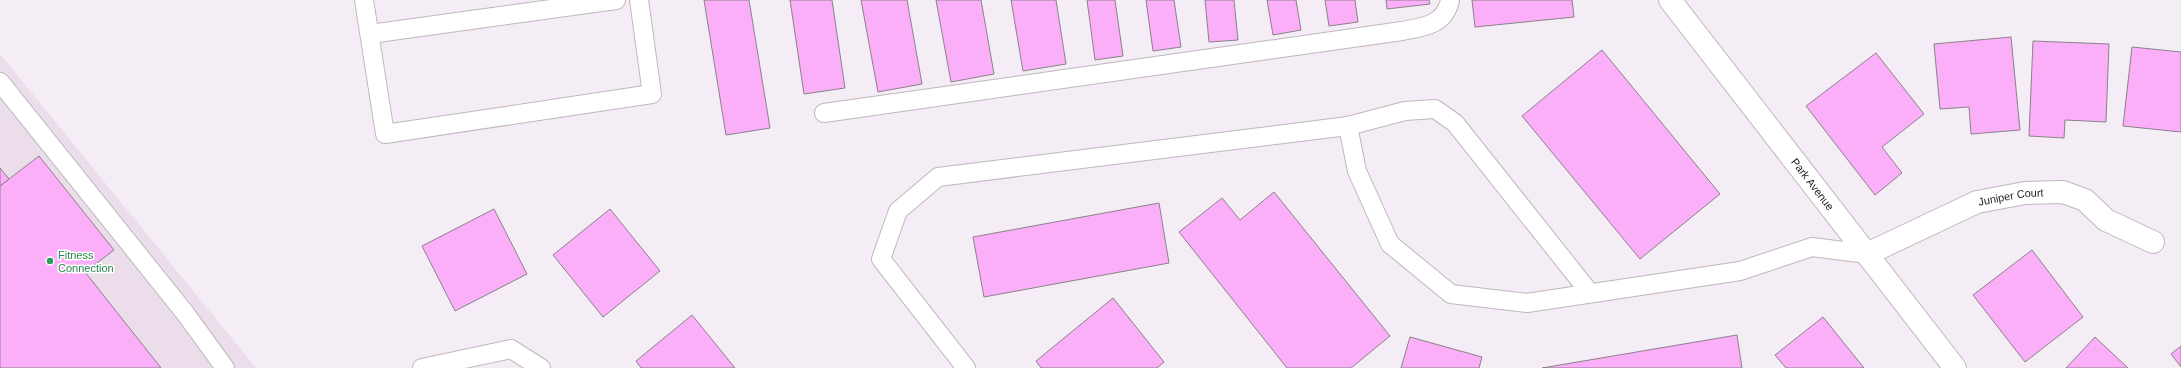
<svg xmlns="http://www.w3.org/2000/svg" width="2181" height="368" font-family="Helvetica,sans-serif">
	<rect width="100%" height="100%" fill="#f5edf5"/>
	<!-- built -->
	<polygon fill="#ebddea" points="0,54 256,368 0,368"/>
	<!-- building -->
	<g fill="#fbaff9" stroke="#898288">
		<polygon points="704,0 749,0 770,128 726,135"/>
		<polygon points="790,0 832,0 845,88 804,94"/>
		<polygon points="861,0 907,0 922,84 878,92"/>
		<polygon points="936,0 981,0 994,74 951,82"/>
		<polygon points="1011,0 1056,0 1066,64 1023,71"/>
		<polygon points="1087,0 1115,0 1123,56 1095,60"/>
		<polygon points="1146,0 1174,0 1181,47 1153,51"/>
		<polygon points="1205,0 1234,0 1238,40 1209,42"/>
		<polygon points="1267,0 1296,0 1301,30 1273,35"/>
		<polygon points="1325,0 1355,0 1358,22 1329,26"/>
		<polygon points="1386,0 1429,0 1430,4 1387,9"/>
		<polygon points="1472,0 1572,0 1574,17 1475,27"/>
		<polygon points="2011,37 2020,130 1971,134 1969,107 1940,109 1934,44"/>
		<polygon points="2033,41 2109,44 2106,122 2065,120 2064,138 2029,136"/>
		<polygon points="2132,47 2181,52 2181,132 2123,126"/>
		<polygon points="1602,50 1720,194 1640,259 1522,116"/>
		<polygon points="1876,53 1924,114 1882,147 1902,173 1875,195 1806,106"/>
		<polygon points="39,156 114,250 85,272 161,368 0,368 0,186"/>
		<polygon points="0,168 9,179 0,186"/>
		<polygon points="1274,192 1390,336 1351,368 1287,368 1179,232 1222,198 1240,220"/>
		<polygon points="1159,203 1169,263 984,297 973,237"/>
		<polygon points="494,209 527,274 455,311 422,246"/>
		<polygon points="610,209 660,271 603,317 553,255"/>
		<polygon points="2032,250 2083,317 2025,362 1973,295"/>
		<polygon points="1113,298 1164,362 1157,368 1041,368 1036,361"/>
		<polygon points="692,315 735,368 641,368 636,361"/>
		<polygon points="1823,317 1864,368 1786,368 1775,355"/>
		<polygon points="1737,335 1742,368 1542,368"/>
		<polygon points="1410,337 1482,357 1479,368 1401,368"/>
		<polygon points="2095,337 2128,368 2066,368"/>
		<polygon points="2181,346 2181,367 2171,354"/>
	</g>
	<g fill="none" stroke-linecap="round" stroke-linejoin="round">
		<!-- lane casing -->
		<g stroke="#bfb7be" stroke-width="20">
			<g id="lane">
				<polyline points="364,0 385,134 652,94 639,0"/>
				<polyline points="370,34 616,0"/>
				<polyline points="0,82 185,313 225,368"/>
				<path d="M824 113 1402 31C1424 27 1445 25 1450 0"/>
				<polyline points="1348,126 1405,111 1435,109 1455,123 1590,293"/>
				<polyline points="422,368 511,349 541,368"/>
				<polyline points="966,368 881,259 898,211 938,177 1348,126 1357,171 1390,244 1451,294 1527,303 1740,271 1812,247 1867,254"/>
			</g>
		</g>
		<!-- street casing -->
		<g stroke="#bfb7be" stroke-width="24">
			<g id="street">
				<path id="s1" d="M1670 0 1955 368"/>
				<path id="s2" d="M1867 254 1977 202 2025 193 2063 192 2085 200 2106 220 2153 242"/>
			</g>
		</g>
		<!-- lane -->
		<use href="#lane" stroke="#fff" stroke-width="18"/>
		<!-- street -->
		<use href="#street" stroke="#fff" stroke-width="22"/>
	</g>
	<!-- markers -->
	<circle fill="#2e9e5b" stroke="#fff" stroke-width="1.5" cx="50" cy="261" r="4"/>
	<g text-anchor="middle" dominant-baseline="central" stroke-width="3" stroke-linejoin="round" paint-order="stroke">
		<!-- street labels -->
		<g font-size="11" fill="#272427" stroke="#fff">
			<text stroke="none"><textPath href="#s1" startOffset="233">Park Avenue</textPath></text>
			<text stroke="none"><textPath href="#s2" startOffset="156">Juniper Court</textPath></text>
		</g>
		<!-- leisure labels -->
		<g font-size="11" fill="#27864d" stroke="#fff" text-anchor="start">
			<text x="58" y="255">Fitness<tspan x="58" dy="13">Connection</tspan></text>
		</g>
	</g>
</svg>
